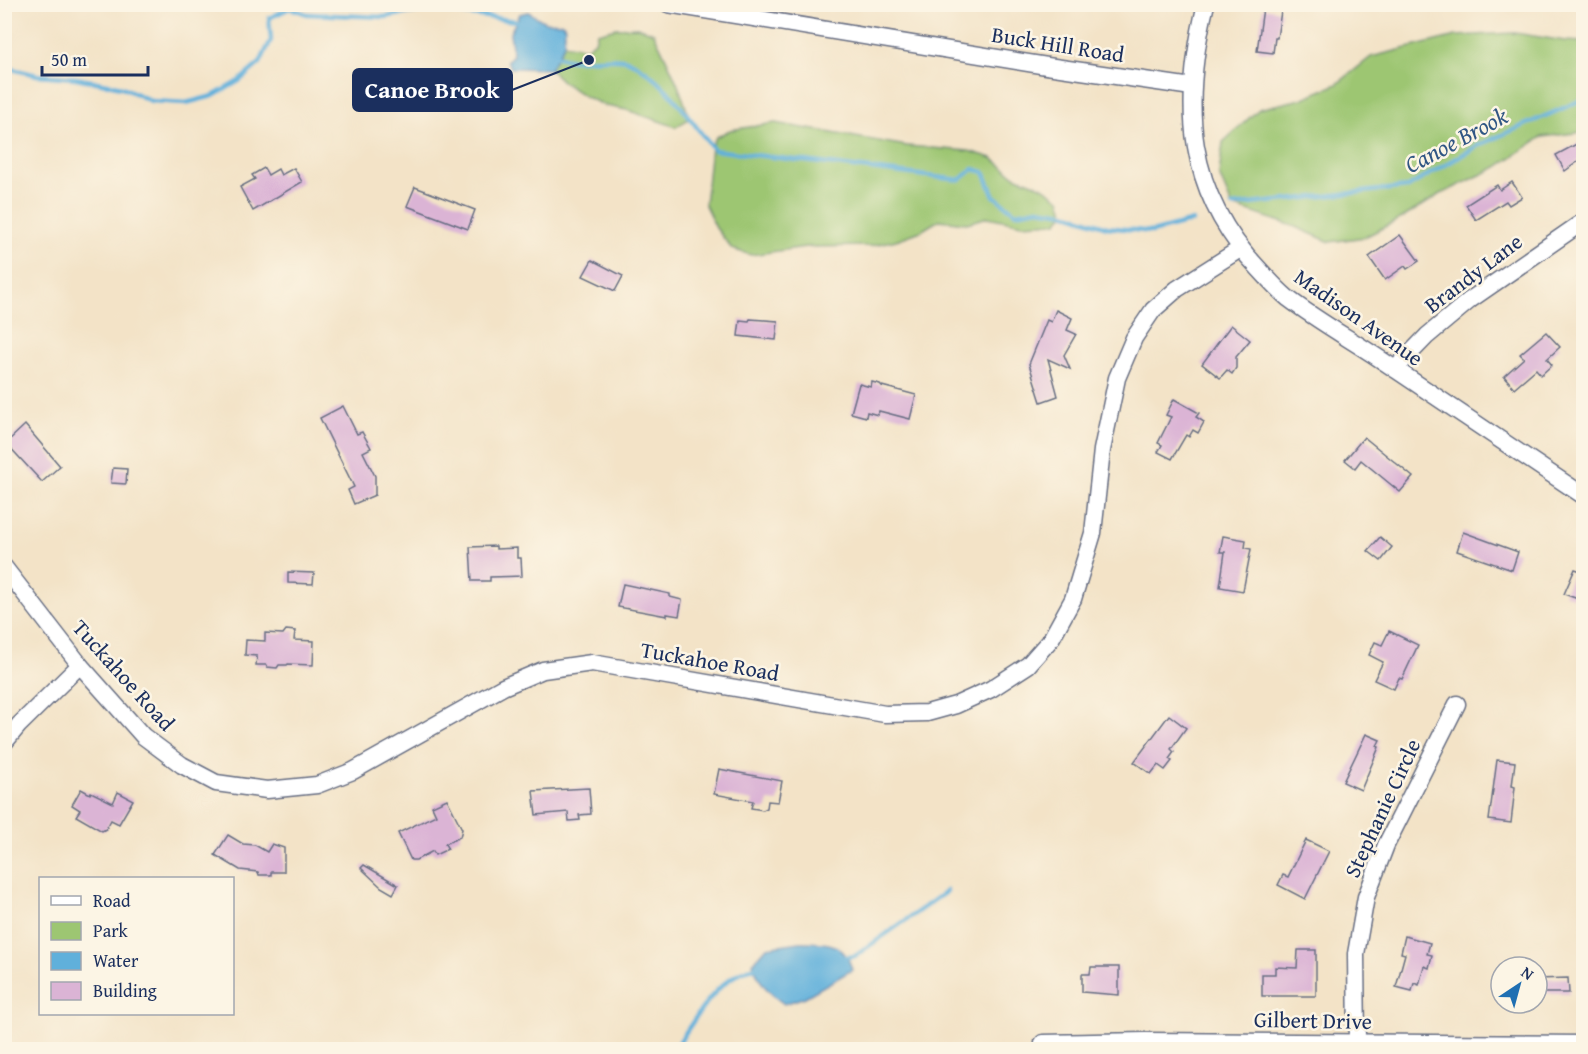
<svg xmlns="http://www.w3.org/2000/svg" width="1588" height="1054" font-family="'Gentium Book Plus',serif">
	<rect width="100%" height="100%" fill="#fcf5e5"/>
	<filter id="ink" filterUnits="userSpaceOnUse"><feTurbulence type="fractalNoise" baseFrequency=".0167" numOctaves="2"/><feDisplacementMap in="SourceGraphic" scale="12" xChannelSelector="R" yChannelSelector="G"/><feConvolveMatrix kernelMatrix="1 2 1 2 8 2 1 2 1" color-interpolation-filters="sRGB"/></filter>
	<filter id="wash" filterUnits="userSpaceOnUse"><feTurbulence type="fractalNoise" baseFrequency=".008" numOctaves="4" result="noise"/><feDisplacementMap in="SourceGraphic" scale="24" xChannelSelector="R" yChannelSelector="G"/><feGaussianBlur stdDeviation="1.35" result="paint"/><feColorMatrix in="noise" values="0 0 0 0 0 0 0 0 0 0 0 0 0 0 0 0 0 1.4 0 .05"/><feComposite in="paint" operator="in"/></filter>
	<g filter="url(#wash)">
		<rect width="100%" height="100%" fill="#f3e3c7"/>
		<!-- green -->
		<g fill="#9dc672" stroke="#5c7a68" stroke-width="1.5">
			<path d="M638 27 654 33C667 61 682 89 689 119L676 127 627 110 606 106 584 96 563 82 550 69 564 44 586 48 595 41 597 33 616 28Z"/>
			<polygon points="1515,33 1565,41 1583,42 1583,132 1542,137 1497,167 1441,194 1404,217 1365,237 1330,242 1293,226 1232,206 1219,175 1223,142 1259,109 1301,99 1337,84 1371,57 1456,36"/>
			<polygon points="775,123 907,146 969,151 992,158 1015,176 1041,186 1060,199 1065,213 1057,222 1022,224 988,217 967,223 939,220 921,231 896,240 871,246 805,247 751,255 732,249 716,228 705,205 711,146 716,137 730,130"/>
		</g>
		<!-- water -->
		<g fill="#60b0db" stroke="#3e709c" stroke-width="1.5">
			<polygon points="528,12 545,22 563,23 565,27 564,44 550,69 511,68 507,61 513,55 510,33 520,14"/>
			<path d="M800 942C825 942 845 941 852 970L805 997 784 1004C768 992 759 983 753 963L767 947Z"/>
		</g>
		<g fill="none" stroke-linecap="round" stroke-linejoin="round">
			<!-- stream -->
			<g stroke="#60b0db" stroke-width="4.5">
				<path d="M553 53C569 68 613 53 629 61 665 78 690 120 714 150L960 180 973 169 984 172 994 196 1016 213 1038 209 1065 213 1107 227 1152 232 1193 221"/>
				<polyline points="4,67 37,75 76,78 122,87 151,101 186,103 213,96 239,81 260,63 271,40 269,18 290,8 307,14 385,17 430,9 516,21 519,23"/>
				<polyline points="1232,206 1408,187 1479,145 1584,99"/>
				<polyline points="841,958 855,956 947,891"/>
				<path d="M674 1050C695 1020 719 972 758 967"/>
			</g>
		</g>
		<g id="blocks">
			<!-- building -->
			<g fill="#dbb4d5">
				<polygon points="1263,8 1281,11 1277,38 1275,38 1273,53 1257,51"/>
				<polygon points="1584,140 1584,157 1565,171 1556,155"/>
				<polygon points="264,168 268,175 278,169 281,175 294,168 302,182 253,211 240,187 255,179 252,175"/>
				<polygon points="1512,182 1522,197 1509,205 1506,201 1476,220 1466,205 1497,185 1500,190"/>
				<polygon points="415,187 475,210 468,229 407,206"/>
				<polygon points="1400,235 1419,261 1407,269 1405,266 1385,280 1369,257"/>
				<polygon points="592,260 623,276 615,291 583,276"/>
				<polygon points="1056,310 1072,318 1067,330 1076,334 1064,355 1070,369 1048,359 1058,396 1041,402 1029,364 1047,320 1051,322"/>
				<polygon points="750,319 778,321 776,340 738,336 740,320 749,321"/>
				<polygon points="1231,325 1250,340 1236,357 1236,368 1232,374 1227,370 1220,378 1202,364"/>
				<polygon points="1546,332 1560,347 1547,359 1552,365 1541,375 1536,369 1514,388 1504,376 1524,358 1520,354"/>
				<polygon points="872,382 880,384 882,386 916,395 910,419 879,411 878,415 867,412 866,417 851,413 859,384 871,387"/>
				<polygon points="1174,399 1199,413 1196,417 1204,422 1198,433 1193,430 1189,437 1186,435 1172,459 1158,452 1162,445 1158,443 1171,417 1166,415"/>
				<polygon points="343,406 357,434 362,432 371,448 363,452 375,476 375,495 354,504 348,490 354,487 320,418"/>
				<polygon points="25,425 60,466 42,482 6,443"/>
				<polygon points="1364,437 1413,477 1400,492 1361,460 1355,468 1345,460"/>
				<polygon points="113,468 127,469 126,484 111,483"/>
				<polygon points="1463,532 1518,552 1512,570 1457,551"/>
				<polygon points="1223,536 1246,540 1245,548 1251,549 1243,591 1220,587 1225,552 1220,552"/>
				<polygon points="1380,537 1392,547 1381,561 1368,551"/>
				<polygon points="496,546 496,549 517,548 517,558 521,558 522,576 490,577 490,581 472,581 470,547"/>
				<polygon points="1575,569 1584,572 1584,594 1581,600 1564,594"/>
				<polygon points="288,572 314,573 313,584 288,583"/>
				<polygon points="623,584 670,594 670,597 682,600 679,616 667,614 667,616 618,607"/>
				<polygon points="286,630 295,631 294,640 314,641 313,665 288,664 287,665 279,665 277,668 267,667 266,665 256,665 257,656 245,655 246,640 265,641 265,633 283,634"/>
				<polygon points="1389,631 1418,645 1402,679 1399,678 1394,689 1374,680 1383,662 1369,655 1375,642 1382,645"/>
				<polygon points="1169,715 1186,728 1171,749 1174,752 1169,759 1172,761 1165,770 1158,765 1151,774 1134,762"/>
				<polygon points="1366,734 1380,740 1377,746 1379,747 1361,790 1343,782"/>
				<polygon points="1497,760 1515,762 1512,786 1515,787 1511,823 1489,820"/>
				<polygon points="719,769 782,781 778,802 768,801 767,808 763,810 751,808 753,801 714,794"/>
				<polygon points="589,788 591,814 579,815 580,820 569,821 568,812 536,815 533,791"/>
				<polygon points="81,789 90,794 91,792 113,803 118,792 133,800 119,824 111,820 106,829 102,831 76,816 80,810 72,805"/>
				<polygon points="447,799 462,829 460,837 445,844 448,849 435,855 433,851 416,860 411,860 398,833 436,815 432,806"/>
				<polygon points="228,835 243,844 255,845 267,852 272,844 284,848 284,872 271,872 271,875 259,875 258,872 240,870 215,855"/>
				<polygon points="1306,840 1329,851 1305,899 1278,885 1283,875 1288,877"/>
				<polygon points="364,865 398,885 393,894 381,887 361,868"/>
				<polygon points="1405,936 1430,943 1427,954 1432,955 1429,968 1424,966 1419,985 1414,983 1412,991 1396,987 1405,954 1401,953"/>
				<polygon points="1298,950 1316,950 1316,996 1262,996 1262,974 1275,974 1275,967 1297,968"/>
				<polygon points="1091,967 1119,967 1119,995 1082,992 1082,974 1090,974"/>
				<polygon points="1568,978 1569,993 1537,993 1537,979"/>
			</g>
		</g>
	</g>
	<g filter="url(#ink)">
		<use href="#blocks" fill-opacity="0" stroke="#676e83" stroke-width="1.5"/>
		<g fill="none" stroke-linecap="round" stroke-linejoin="round">
			<!-- minor casing -->
			<g stroke="#676e83" stroke-width="19">
				<g id="minor">
					<polyline points="668,4 1047,66 1192,87"/>
					<path d="M1206 4C1181 105 1186 193 1260 270 1269 280 1279 291 1289 299 1318 321 1350 339 1380 359 1448 404 1516 450 1584 496"/>
					<polyline points="1395,369 1427,336 1470,300 1584,221"/>
					<polyline points="4,567 80,665 143,736 182,765 216,783 267,790 317,785 353,771 503,687 543,670 592,663 885,714 927,713 956,705 991,689 1028,665 1051,639 1073,599 1093,533 1102,450 1117,378 1134,338 1153,310 1177,289 1240,249"/>
					<polyline points="4,743 19,725 80,665"/>
					<polyline points="1043,1043 1145,1041 1584,1044"/>
					<polyline points="1357,1043 1356,954 1366,897 1386,845 1457,704"/>
				</g>
			</g>
			<!-- minor -->
			<use href="#minor" stroke="#fff" stroke-width="16"/>
		</g>
	</g>
	<g text-anchor="middle" dominant-baseline="central" stroke-width="5" stroke-linejoin="round" paint-order="stroke">
		<!-- street labels -->
		<g font-size="22" fill="#1b2f5e" stroke="#fcf5e5">
			<text transform="translate(1058 44) rotate(9)">Buck Hill Road</text>
			<text transform="translate(1473 273) rotate(-37)">Brandy Lane</text>
			<text transform="translate(1359 317) rotate(35)">Madison Avenue</text>
			<text transform="translate(710 661) rotate(10)">Tuckahoe Road</text>
			<text transform="translate(124 675) rotate(48)">Tuckahoe Road</text>
			<text transform="translate(1382 808) rotate(-65)">Stephanie Circle</text>
			<text transform="translate(1313 1020) rotate(1)">Gilbert Drive</text>
		</g>
		<!-- water labels -->
		<g font-size="24" font-style="italic" fill="#305684" stroke="#fcf5e5">
			<text transform="translate(1456 140) rotate(-28)">Canoe Brook</text>
		</g>
	</g>
	<!-- callouts -->
	<path fill="none" stroke="#1b2f5e" stroke-width="2" d="M589 60L512 90"/>
	<circle fill="#1b2f5e" stroke="#fcf5e5" stroke-width="2" cx="589" cy="60" r="6"/>
	<rect fill="#1b2f5e" stroke="#1b2f5e" stroke-width="2" x="353" y="69" width="159" height="42" rx="6"/>
	<g font-size="24" text-anchor="middle" font-weight="bold" fill="#fff">
		<text x="432" y="98">Canoe Brook</text>
	</g>
	<!-- margin -->
	<rect width="1588" height="1054" fill="none" stroke="#fcf5e5" stroke-width="24"/>
	<!-- legend -->
	<rect x="39" y="877" width="195" height="138" fill="#fcf5e5" stroke="#a2a6af" stroke-width="1.5"/>
	<rect x="51" y="896" width="30" height="9" fill="#ffffff" stroke="#a2a6af" stroke-width="1.5"/>
	<text x="93" y="907" font-size="18" fill="#1b2f5e">Road</text>
	<rect x="51" y="922" width="30" height="18" fill="#9dc672" stroke="#a2a6af" stroke-width="1.5"/>
	<text x="93" y="937" font-size="18" fill="#1b2f5e">Park</text>
	<rect x="51" y="952" width="30" height="18" fill="#60b0db" stroke="#a2a6af" stroke-width="1.5"/>
	<text x="93" y="967" font-size="18" fill="#1b2f5e">Water</text>
	<rect x="51" y="982" width="30" height="18" fill="#dbb4d5" stroke="#a2a6af" stroke-width="1.5"/>
	<text x="93" y="997" font-size="18" fill="#1b2f5e">Building</text>
	<!-- north arrow -->
	<g transform="translate(1519 985) rotate(36)"><circle r="28" fill="#fcf5e5" stroke="#a2a6af" stroke-width="1.5"/>
	<path d="M0-4.5L10 22L0 15L-10 22Z" fill="#1f6fb2"/>
	<text y="-9" font-size="16" font-weight="bold" text-anchor="middle" fill="#1b2f5e">N</text>
	</g>
	<!-- scale -->
	<path d="M42 66v9h106v-9" fill="none" stroke="#1b2f5e" stroke-width="3"/>
	<text x="51" y="66" font-size="18" fill="#1b2f5e" stroke="#fcf5e5" stroke-width="4.5" paint-order="stroke">50 m</text>
</svg>
